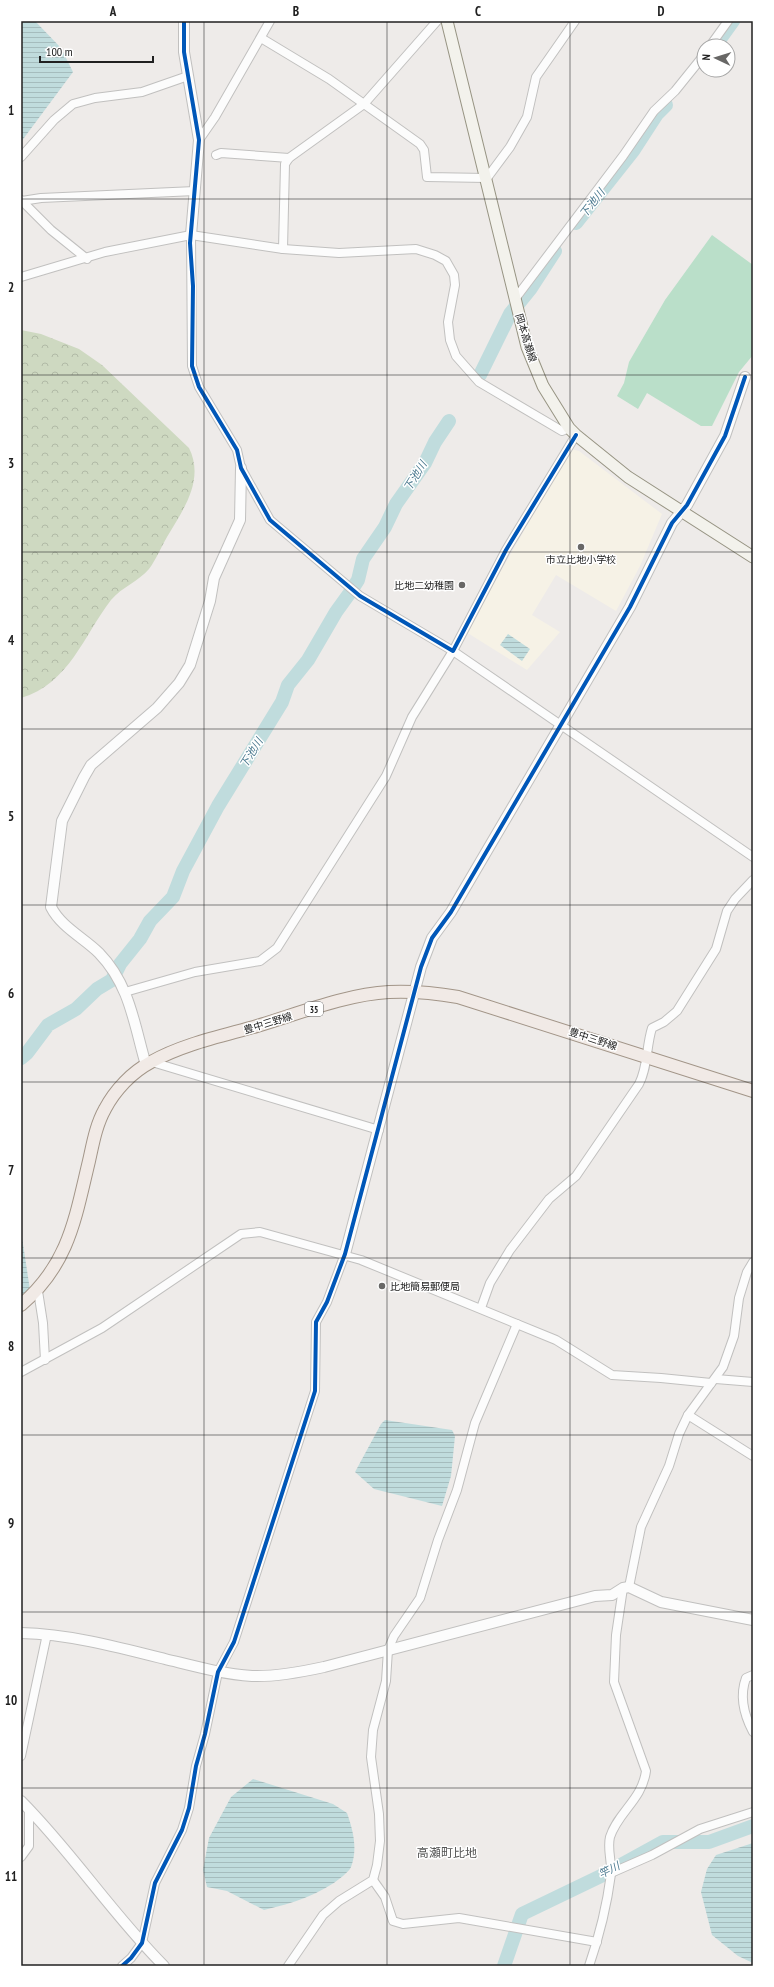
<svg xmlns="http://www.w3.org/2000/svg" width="774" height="1987" font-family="'PT Sans Narrow','Noto Sans JP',sans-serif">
	<defs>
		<pattern id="forest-crowns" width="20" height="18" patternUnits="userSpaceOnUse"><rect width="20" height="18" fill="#ced9c1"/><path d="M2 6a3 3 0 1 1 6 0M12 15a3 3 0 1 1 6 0" fill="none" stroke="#b1baa6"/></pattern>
		<pattern id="water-rules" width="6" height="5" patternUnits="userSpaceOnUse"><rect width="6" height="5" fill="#c0dcdd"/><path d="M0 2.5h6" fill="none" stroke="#a5bcbd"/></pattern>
	</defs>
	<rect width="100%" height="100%" fill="#eeebe9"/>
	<!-- education -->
	<polygon fill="#f6f2e6" points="571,449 579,451 662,514 640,566 616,611 556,575 532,615 560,632 527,670 466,632"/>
	<!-- forest -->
	<path fill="url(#forest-crowns)" d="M21 330 41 334 79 349 102 365 189 448C205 480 183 510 167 537 161 547 156 560 149 569 139 581 122 587 111 600 84 635 69 684 21 698Z"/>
	<!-- pitch -->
	<polygon fill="#badfc9" points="712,235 753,265 753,355 739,372 712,426 701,426 647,393 638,409 617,396 624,383 629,362 665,300"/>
	<!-- water -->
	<g fill="url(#water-rules)">
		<polygon points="21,21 35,21 61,48 73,72 21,142"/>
		<polygon points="508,634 530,649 522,661 500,645"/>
		<polygon points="21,1231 30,1290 21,1297"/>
		<polygon points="385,1420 452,1430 455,1436 451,1476 442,1506 374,1489 355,1472 381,1424"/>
		<path d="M253 1779 333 1804 347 1813C353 1830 358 1849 351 1867 350 1870 346 1873 343 1876 320 1895 293 1903 264 1910L227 1891 207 1887 203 1870 209 1838 231 1797Z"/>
		<polygon points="753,1843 753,1963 738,1956 712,1935 701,1892 707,1869 716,1855"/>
	</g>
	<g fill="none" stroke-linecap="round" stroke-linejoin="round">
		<!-- river -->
		<g stroke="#c0dcdd" stroke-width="14">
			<polyline points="715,46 733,21"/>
			<polyline points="576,223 633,151 657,114 666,105"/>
			<polyline points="480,375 510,314 531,288 555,251"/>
			<polyline points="21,1058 27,1053 48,1025 76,1009 97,989 112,980 120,964 140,939 150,921 173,897 183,871 218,806 282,702 288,685 308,660 336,612 349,594 358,580 363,559 385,527 396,504 425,463 435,442 449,421"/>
			<polyline points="504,1966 522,1914 603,1875 663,1842 709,1842 753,1826"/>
		</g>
		<!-- minor casing -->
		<g stroke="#c1c0bf" stroke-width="10">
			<g id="minor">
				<polyline points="261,38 329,79 420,144 424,150 427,177 487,178 510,147 527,117 536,77 575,21"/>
				<polyline points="710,46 728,21"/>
				<polyline points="199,140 215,117 270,21"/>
				<polyline points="216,155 221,153 289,158"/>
				<polyline points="21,157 54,120 73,104 95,98 142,92 188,76"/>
				<polyline points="21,200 51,230 87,259"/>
				<polyline points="22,201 41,198 195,191"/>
				<polyline points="191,235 192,366 199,387 237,450 241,468 270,520 360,596 453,651 506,550 576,435"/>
				<polyline points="283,249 285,164 289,158 364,104 437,21"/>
				<polyline points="21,277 105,252 191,235 283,249 339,253 416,249 435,255 446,261 454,275 455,285 448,322 450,340 456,356 479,382 562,431 569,428"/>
				<polyline points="515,299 623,156 654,111 675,91 704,55"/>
				<polyline points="125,992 195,972 260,961 277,948 386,776 412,717 453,651 753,857"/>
				<polyline points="152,1062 379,1130"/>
				<polyline points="38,1291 43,1323 45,1360"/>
				<path d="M481 1308 490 1283 510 1250 549 1199 576 1176 639 1084C648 1067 646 1047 652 1028L664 1022 677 1011 716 949 727 911 735 899 753 880"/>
				<polyline points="21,1372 102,1328 241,1234 260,1232 361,1260 556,1340 612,1375 661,1378 711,1383"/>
				<polyline points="716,1379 753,1382"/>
				<polyline points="688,1415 753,1456"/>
				<polyline points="629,1587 641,1527 669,1466 679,1434 688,1415 723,1367 734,1336 739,1298 747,1272 753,1262"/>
				<path d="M753 1675 746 1678C739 1697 744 1715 753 1732"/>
				<polyline points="21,1756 47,1634"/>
				<polyline points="21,1857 29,1846 29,1809"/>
				<polyline points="611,1873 652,1855 700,1829 753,1812"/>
				<polyline points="373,1880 385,1897 393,1921 403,1924 459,1918 597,1942"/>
				<polyline points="122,1966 131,1958 142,1943 155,1883 182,1830 189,1808 196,1766 205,1734 218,1672 234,1642 315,1391 316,1322 327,1302 345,1254"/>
				<polyline points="288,1966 323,1915 339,1901 373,1880 377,1865 380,1841 379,1814 371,1757 373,1730 386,1681 388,1650 394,1636 420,1598 438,1540 457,1490 475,1423 517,1324"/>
				<path d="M589 1966C599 1937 607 1905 611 1874 612 1861 607 1849 610 1837 618 1812 642 1800 646 1771L614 1682 616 1635 623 1588"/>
			</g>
		</g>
		<!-- tertiary casing -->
		<g stroke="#c1c0bf" stroke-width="12">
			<g id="tertiary">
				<polyline points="184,21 184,52 199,140 191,235"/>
				<path d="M146 1065C134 1024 130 985 99 953 84 938 61 927 51 907L62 821 84 777 91 765 157 708 179 683 190 665 210 601 214 578 240 520 241 468"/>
				<polyline points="345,1254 421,967 432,938 451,912 630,607 672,523 687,505 725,436 745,377"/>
				<path d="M21 1633C69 1634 118 1647 165 1659 194 1666 222 1674 252 1676 276 1677 301 1672 324 1667L595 1596 612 1595 623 1588 629 1587 661 1602 753 1620"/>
				<path d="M21 1801C72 1852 112 1914 164 1966"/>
			</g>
		</g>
		<!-- secondary casing -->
		<g stroke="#979483" stroke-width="13">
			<polyline id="secondary" points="447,21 527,347 543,386 569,428 576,435 628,477 753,557"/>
		</g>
		<!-- primary casing -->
		<g stroke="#a29588" stroke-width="14">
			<path id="primary" d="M21 1305C69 1264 75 1219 89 1161 93 1143 96 1125 105 1109 115 1090 132 1072 151 1062 183 1044 222 1036 257 1026 297 1014 347 994 389 992 412 991 435 993 458 997L753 1091"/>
		</g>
		<!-- minor -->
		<use href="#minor" stroke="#fcfcfc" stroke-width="8"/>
		<!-- tertiary -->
		<use href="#tertiary" stroke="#fcfcfc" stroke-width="10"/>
		<!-- secondary -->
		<use href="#secondary" stroke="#f3f2ec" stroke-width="11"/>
		<!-- primary -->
		<use href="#primary" stroke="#f1eae6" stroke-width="12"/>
		<!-- cycleway casing -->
		<g stroke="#fff" stroke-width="6">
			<g id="cycleway">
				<polyline points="184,21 184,52 199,140 190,243 193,286 192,366 199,387 237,450 241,468 270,520 360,596 453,651 506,550 576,435"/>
				<polyline points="122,1966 131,1958 142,1943 155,1883 182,1830 189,1808 196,1766 205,1734 218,1672 234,1642 308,1413 315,1391 316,1322 327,1302 345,1254 421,967 432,938 451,912 630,607 672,523 687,505 725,436 745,377"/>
			</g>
		</g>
		<!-- cycleway -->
		<use href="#cycleway" stroke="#0057b8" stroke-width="4"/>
	</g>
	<!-- grid -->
	<path fill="none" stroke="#202020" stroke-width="1" stroke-opacity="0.55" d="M204 21V1966M387 21V1966M570 21V1966M21 199H753M21 375H753M21 552H753M21 729H753M21 905H753M21 1082H753M21 1258H753M21 1435H753M21 1612H753M21 1788H753"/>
	<!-- markers -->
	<g fill="#686766" stroke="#fff" stroke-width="1.5">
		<circle cx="581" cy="547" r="4"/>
		<circle cx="462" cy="585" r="4"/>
		<circle cx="382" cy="1286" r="4"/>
	</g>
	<g text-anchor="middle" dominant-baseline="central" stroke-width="3" stroke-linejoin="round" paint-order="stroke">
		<!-- shield labels -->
		<rect fill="#fff" stroke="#636363" stroke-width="1" x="305" y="1002" width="18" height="14" rx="3"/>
		<g font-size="9" font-weight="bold" fill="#202020">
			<text x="314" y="1009">35</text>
		</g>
		<!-- street labels -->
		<g font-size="10" fill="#202020" stroke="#fff">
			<text transform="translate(526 338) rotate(73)">岡本高瀬線</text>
			<text transform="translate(268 1023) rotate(-17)">豊中三野線</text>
			<text transform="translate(593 1039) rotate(18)">豊中三野線</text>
		</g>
		<!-- poi labels -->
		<g font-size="10" fill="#202020" stroke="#fff">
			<text x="581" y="559">市立比地小学校</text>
			<text x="454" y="585" text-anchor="end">比地二幼稚園</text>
			<text x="390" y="1286" text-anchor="start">比地簡易郵便局</text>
		</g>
		<!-- water labels -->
		<g font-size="11" font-style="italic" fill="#4c7a90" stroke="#fff">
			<text transform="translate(592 203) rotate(-52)">下池川</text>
			<text transform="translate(415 476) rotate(-58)">下池川</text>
			<text transform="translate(251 753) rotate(-58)">下池川</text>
			<text transform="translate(609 1870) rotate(-27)">竿川</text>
		</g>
		<!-- quarter labels -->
		<g font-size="12" fill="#535353" stroke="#fff">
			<text x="447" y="1852">高瀬町比地</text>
		</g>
	</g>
	<!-- border -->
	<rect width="774" height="1987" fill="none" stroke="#ffffff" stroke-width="44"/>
	<!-- north arrow -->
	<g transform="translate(716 58) rotate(274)"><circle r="19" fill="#ffffff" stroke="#a6a6a6"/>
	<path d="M0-3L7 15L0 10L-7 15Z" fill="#686766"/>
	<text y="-6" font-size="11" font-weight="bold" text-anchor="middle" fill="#202020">N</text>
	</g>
	<!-- scale -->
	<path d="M40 56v6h113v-6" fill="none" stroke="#202020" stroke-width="2"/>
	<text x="46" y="56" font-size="12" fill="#202020" stroke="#ffffff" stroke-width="3" paint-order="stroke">100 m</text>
	<rect x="22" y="22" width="730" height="1943" fill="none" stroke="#202020" stroke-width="1.5"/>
	<g font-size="13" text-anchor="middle" font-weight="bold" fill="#202020">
		<text x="113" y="16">A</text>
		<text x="296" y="16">B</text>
		<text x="478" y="16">C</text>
		<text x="661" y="16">D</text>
		<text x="11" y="115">1</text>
		<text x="11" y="292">2</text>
		<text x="11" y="468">3</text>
		<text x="11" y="645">4</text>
		<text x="11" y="821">5</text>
		<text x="11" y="998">6</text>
		<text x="11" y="1175">7</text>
		<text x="11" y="1351">8</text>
		<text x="11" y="1528">9</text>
		<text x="11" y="1705">10</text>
		<text x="11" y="1881">11</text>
	</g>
</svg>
